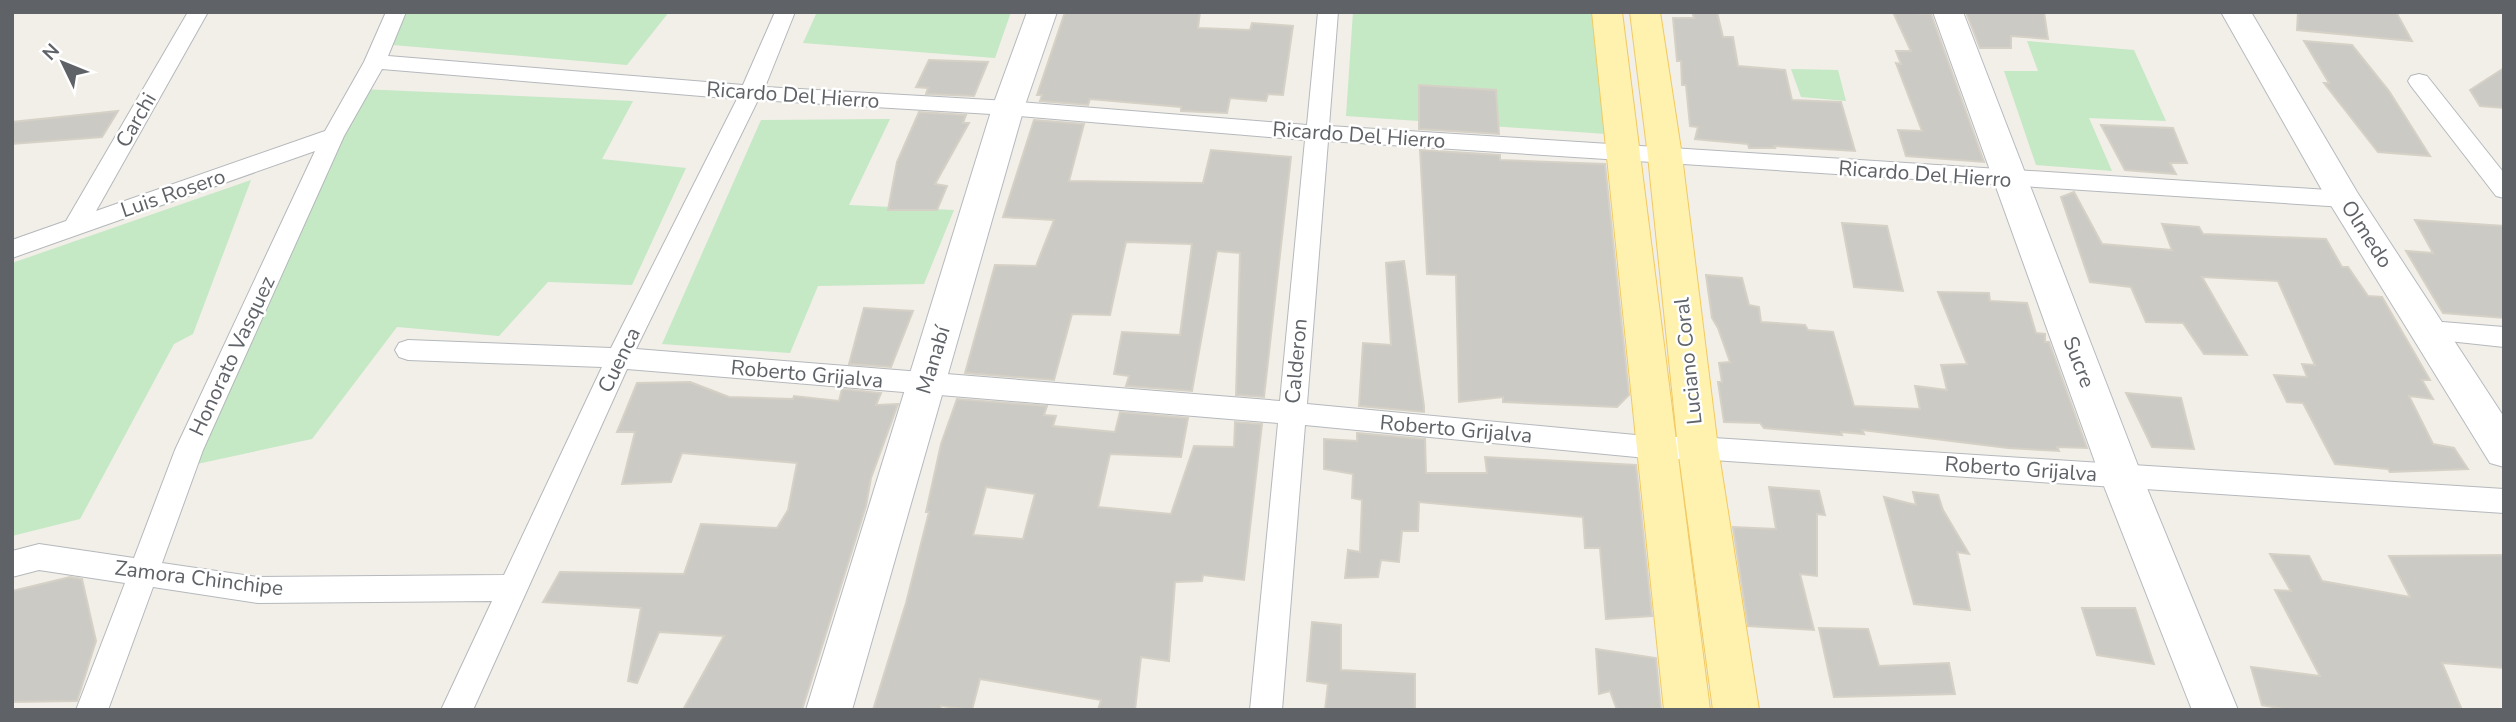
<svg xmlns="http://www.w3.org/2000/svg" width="2516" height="722" font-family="'Nunito Sans',sans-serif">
	<rect width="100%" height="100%" fill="#f1efe8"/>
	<!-- green -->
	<g fill="#c5e8c5">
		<polygon points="407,12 669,12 627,65 393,45"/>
		<polygon points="817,12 1011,12 995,58 803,43"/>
		<polygon points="1353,12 1592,12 1606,134 1346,116"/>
		<polygon points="2027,41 2134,50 2166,121 2089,118 2112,171 2036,165 2004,71 2038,71"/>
		<polygon points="1791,69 1838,70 1846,101 1801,97"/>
		<polygon points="360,89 633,101 602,159 686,168 632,285 548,282 499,336 397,327 312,439 197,464"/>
		<polygon points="890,119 849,205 954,210 924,284 818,286 790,353 662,344 761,120"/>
		<polygon points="251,180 193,334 174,344 80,519 12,536 12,263"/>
	</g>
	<!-- building -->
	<g fill="#cccac5" stroke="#d6d1c6" stroke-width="2" fill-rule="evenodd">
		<polygon points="1065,12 1200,12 1198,28 1250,30 1252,23 1293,26 1283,95 1268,94 1266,101 1230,98 1227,113 1181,111 1181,107 1090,99 1088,105 1040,101 1042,95 1037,95"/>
		<polygon points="1692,12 1717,12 1723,37 1733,37 1738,66 1785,70 1792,100 1841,102 1855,151 1774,146 1775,148 1749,148 1748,144 1695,139 1698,127 1690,126 1686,85 1682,85 1681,61 1677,61 1673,18 1694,18"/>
		<polygon points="1893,12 1931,14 1984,162 1906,156 1898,130 1922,131 1896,63 1901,64 1896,51 1911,51"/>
		<polygon points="1966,12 2044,12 2048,39 2011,36 2011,48 1980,48"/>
		<polygon points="2298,12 2396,12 2412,41 2297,30"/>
		<polygon points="2304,41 2352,45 2389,91 2430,156 2378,152 2324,83 2329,83"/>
		<polygon points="929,60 988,62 974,96 926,94 928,88 916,87"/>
		<polygon points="2504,68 2504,108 2480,106 2470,90"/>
		<polygon points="1419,85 1496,90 1499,134 1419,129"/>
		<polygon points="118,111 102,137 12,144 12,122"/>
		<polygon points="919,112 966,115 963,123 969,123 935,184 947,186 937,210 888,210 897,162"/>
		<polygon points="1034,120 1084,124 1069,181 1203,183 1211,150 1291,157 1264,397 1236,395 1240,253 1217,251 1192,391 1126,386 1129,376 1114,374 1122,332 1180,335 1192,244 1126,242 1110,315 1072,314 1054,380 965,373 995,265 1036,266 1054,220 1003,217"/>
		<polygon points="2101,125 2173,128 2187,163 2170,163 2176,174 2125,170"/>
		<polygon points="1420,150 1500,155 1500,160 1605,164 1629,395 1617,407 1503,402 1503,397 1459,402 1456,275 1427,274"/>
		<polygon points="2074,192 2102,244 2172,250 2162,224 2199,227 2203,234 2326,239 2342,267 2348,267 2368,296 2382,297 2430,380 2422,380 2433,399 2409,396 2433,444 2454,448 2468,469 2390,472 2388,469 2335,464 2303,403 2287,402 2274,375 2307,377 2302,364 2315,365 2278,281 2202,277 2247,355 2204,354 2183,323 2146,322 2131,287 2090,282 2061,197"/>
		<polygon points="2415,220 2504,226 2504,318 2443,313 2406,251 2433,253"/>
		<polygon points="1842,223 1887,226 1903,291 1854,287"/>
		<polygon points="1404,261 1424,406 1424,412 1359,406 1363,343 1391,345 1386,263"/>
		<polygon points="1706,275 1742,278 1749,305 1759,307 1761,322 1805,325 1808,330 1833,332 1854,406 1920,409 1915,386 1947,390 1941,365 1967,364 1938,292 1989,293 1990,301 2027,303 2036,333 2045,334 2045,342 2049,342 2087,448 2057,447 2059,451 2008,448 1862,430 1864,434 1841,432 1842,435 1764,428 1760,423 1724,422 1718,382 1722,382 1719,363 1730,362 1718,328 1712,318"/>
		<polygon points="864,308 913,311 891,367 849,364"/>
		<polygon points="690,382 729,397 793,399 794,396 839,401 842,389 881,393 876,405 898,404 871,478 866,506 802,710 683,710 724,636 659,632 637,683 628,681 641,608 543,602 560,572 684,574 701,524 777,528 788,510 797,463 682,453 671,482 622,484 635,432 617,432 637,383"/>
		<polygon points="2126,393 2181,398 2194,449 2152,447"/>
		<path d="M957 399 1047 406 1044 415 1056 416 1053 426 1115 432 1120 412 1188 418 1181 457 1110 454 1098 507 1171 514 1194 446 1234 447 1235 422 1262 424 1244 580 1203 575 1202 581 1175 582 1169 661 1141 657 1135 710H1098L1101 700 980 679 972 710 941 706 940 710H873L906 603 929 512H926L941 444ZM986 487 1035 494 1023 539 973 535Z"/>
		<polygon points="1357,433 1425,439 1426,473 1487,473 1485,457 1636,465 1652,616 1606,619 1600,548 1585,548 1583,517 1419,502 1418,531 1402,531 1399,562 1381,560 1378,577 1345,578 1348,550 1360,552 1362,500 1352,498 1353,474 1324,469 1324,439 1357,441"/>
		<polygon points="1769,487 1819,491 1825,515 1817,514 1817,576 1800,574 1814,630 1748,626 1733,527 1776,529"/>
		<polygon points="1913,492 1938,495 1943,510 1969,554 1957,552 1970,610 1914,604 1884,497 1916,505"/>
		<polygon points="2270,554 2309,556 2322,581 2410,597 2389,556 2504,555 2504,668 2442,663 2462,710 2290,710 2262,705 2251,667 2320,676 2275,590 2291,591"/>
		<polygon points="70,577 82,579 96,641 77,701 12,702 12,591"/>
		<polygon points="2082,608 2135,608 2154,664 2097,655"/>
		<polygon points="1312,622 1341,625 1341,670 1415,674 1415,710 1325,710 1328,684 1307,681"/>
		<polygon points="1819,628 1868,629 1879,666 1949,663 1955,694 1834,697"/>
		<polygon points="1596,649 1656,658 1661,710 1617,710 1610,691 1599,694"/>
	</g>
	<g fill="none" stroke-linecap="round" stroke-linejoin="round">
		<!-- street casing -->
		<g stroke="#b5b8bc" stroke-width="2">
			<g id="street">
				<path d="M188 12H208L96 211 325 131 364 62 386 12H406L388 56 743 85 775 12H795L765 87 1008 101 1307 125 1318 12H1338L1329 126 2344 191 2352 193 2356 199 2352 205 2344 207 1328 141 1307 404 1657 437H1698L2504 489V513L1698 459H1657L1305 425 1282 710H1250L1278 423 627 369 473 710H441L492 601 258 603 153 587 108 710H76L125 583 39 570 12 577V551L39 544 134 558 175 450 315 151 12 258V240L66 221ZM382 69 737 99 611 348 408 340 399 343 395 350 399 357 408 360 602 367 504 575 258 577 162 563 203 450 344 136ZM758 100 1008 115 1305 140 1280 401 636 349Z"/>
				<polygon points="2419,74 2427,76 2504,173 2504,198 2496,196 2411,86 2408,81 2411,76"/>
				<polygon points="2430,321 2504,327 2504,347 2421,338 2417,331 2421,324"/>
			</g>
		</g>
		<!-- secondary casing -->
		<g stroke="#b6babf" stroke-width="2">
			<g id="secondary">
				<polygon points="1027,12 1057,12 1024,108 852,710 806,710 992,108"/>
				<polygon points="1933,12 1963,12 2142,476 2238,710 2192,710 2100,476"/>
				<polygon points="2221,12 2251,12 2357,192 2504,417 2504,467 2490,463 2327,199"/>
			</g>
		</g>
		<!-- primary casing -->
		<g stroke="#f2c960" stroke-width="2">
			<g id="primary">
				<polygon points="1592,12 1622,12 1710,710 1664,710"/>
				<polygon points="1630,12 1660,12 1682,156 1718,448 1759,710 1713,710 1678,448 1648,156"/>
			</g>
		</g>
		<!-- street -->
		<use href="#street" fill="#fff" fill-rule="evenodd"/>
		<!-- secondary -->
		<use href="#secondary" fill="#fff" fill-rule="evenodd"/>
		<!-- primary -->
		<use href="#primary" fill="#fff2af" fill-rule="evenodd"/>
	</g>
	<g text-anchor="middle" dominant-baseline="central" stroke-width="5" stroke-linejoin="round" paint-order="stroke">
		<!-- street labels -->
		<g font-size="21" fill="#5f6368" stroke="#fff">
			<text transform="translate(793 95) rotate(4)">Ricardo Del Hierro</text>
			<text transform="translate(136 120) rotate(-60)">Carchi</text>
			<text transform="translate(1359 135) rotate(4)">Ricardo Del Hierro</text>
			<text transform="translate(1925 174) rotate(4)">Ricardo Del Hierro</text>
			<text transform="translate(173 193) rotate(-19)">Luis Rosero</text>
			<text transform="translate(2367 234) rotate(57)">Olmedo</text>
			<text transform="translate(232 356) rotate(-65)">Honorato Vasquez</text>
			<text transform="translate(619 360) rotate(-64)">Cuenca</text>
			<text transform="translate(933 360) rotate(-73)">Manabí</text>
			<text transform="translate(1296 361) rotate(-85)">Calderon</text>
			<text transform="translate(1688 361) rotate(-96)">Luciano Coral</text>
			<text transform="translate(2079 362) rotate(69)">Sucre</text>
			<text transform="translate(807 374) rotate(5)">Roberto Grijalva</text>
			<text transform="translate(1456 429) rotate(5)">Roberto Grijalva</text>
			<text transform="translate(2021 469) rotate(4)">Roberto Grijalva</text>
			<text transform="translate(199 578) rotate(7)">Zamora Chinchipe</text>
		</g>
	</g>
	<!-- border -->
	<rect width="2516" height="722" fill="none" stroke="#5f6368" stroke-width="28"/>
	<!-- north arrow -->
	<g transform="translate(63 63) rotate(313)" stroke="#ffffff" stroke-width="5" paint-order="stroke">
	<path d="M0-5L12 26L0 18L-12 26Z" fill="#5f6368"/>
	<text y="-10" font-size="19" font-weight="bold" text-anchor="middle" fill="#5f6368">N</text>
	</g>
</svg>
